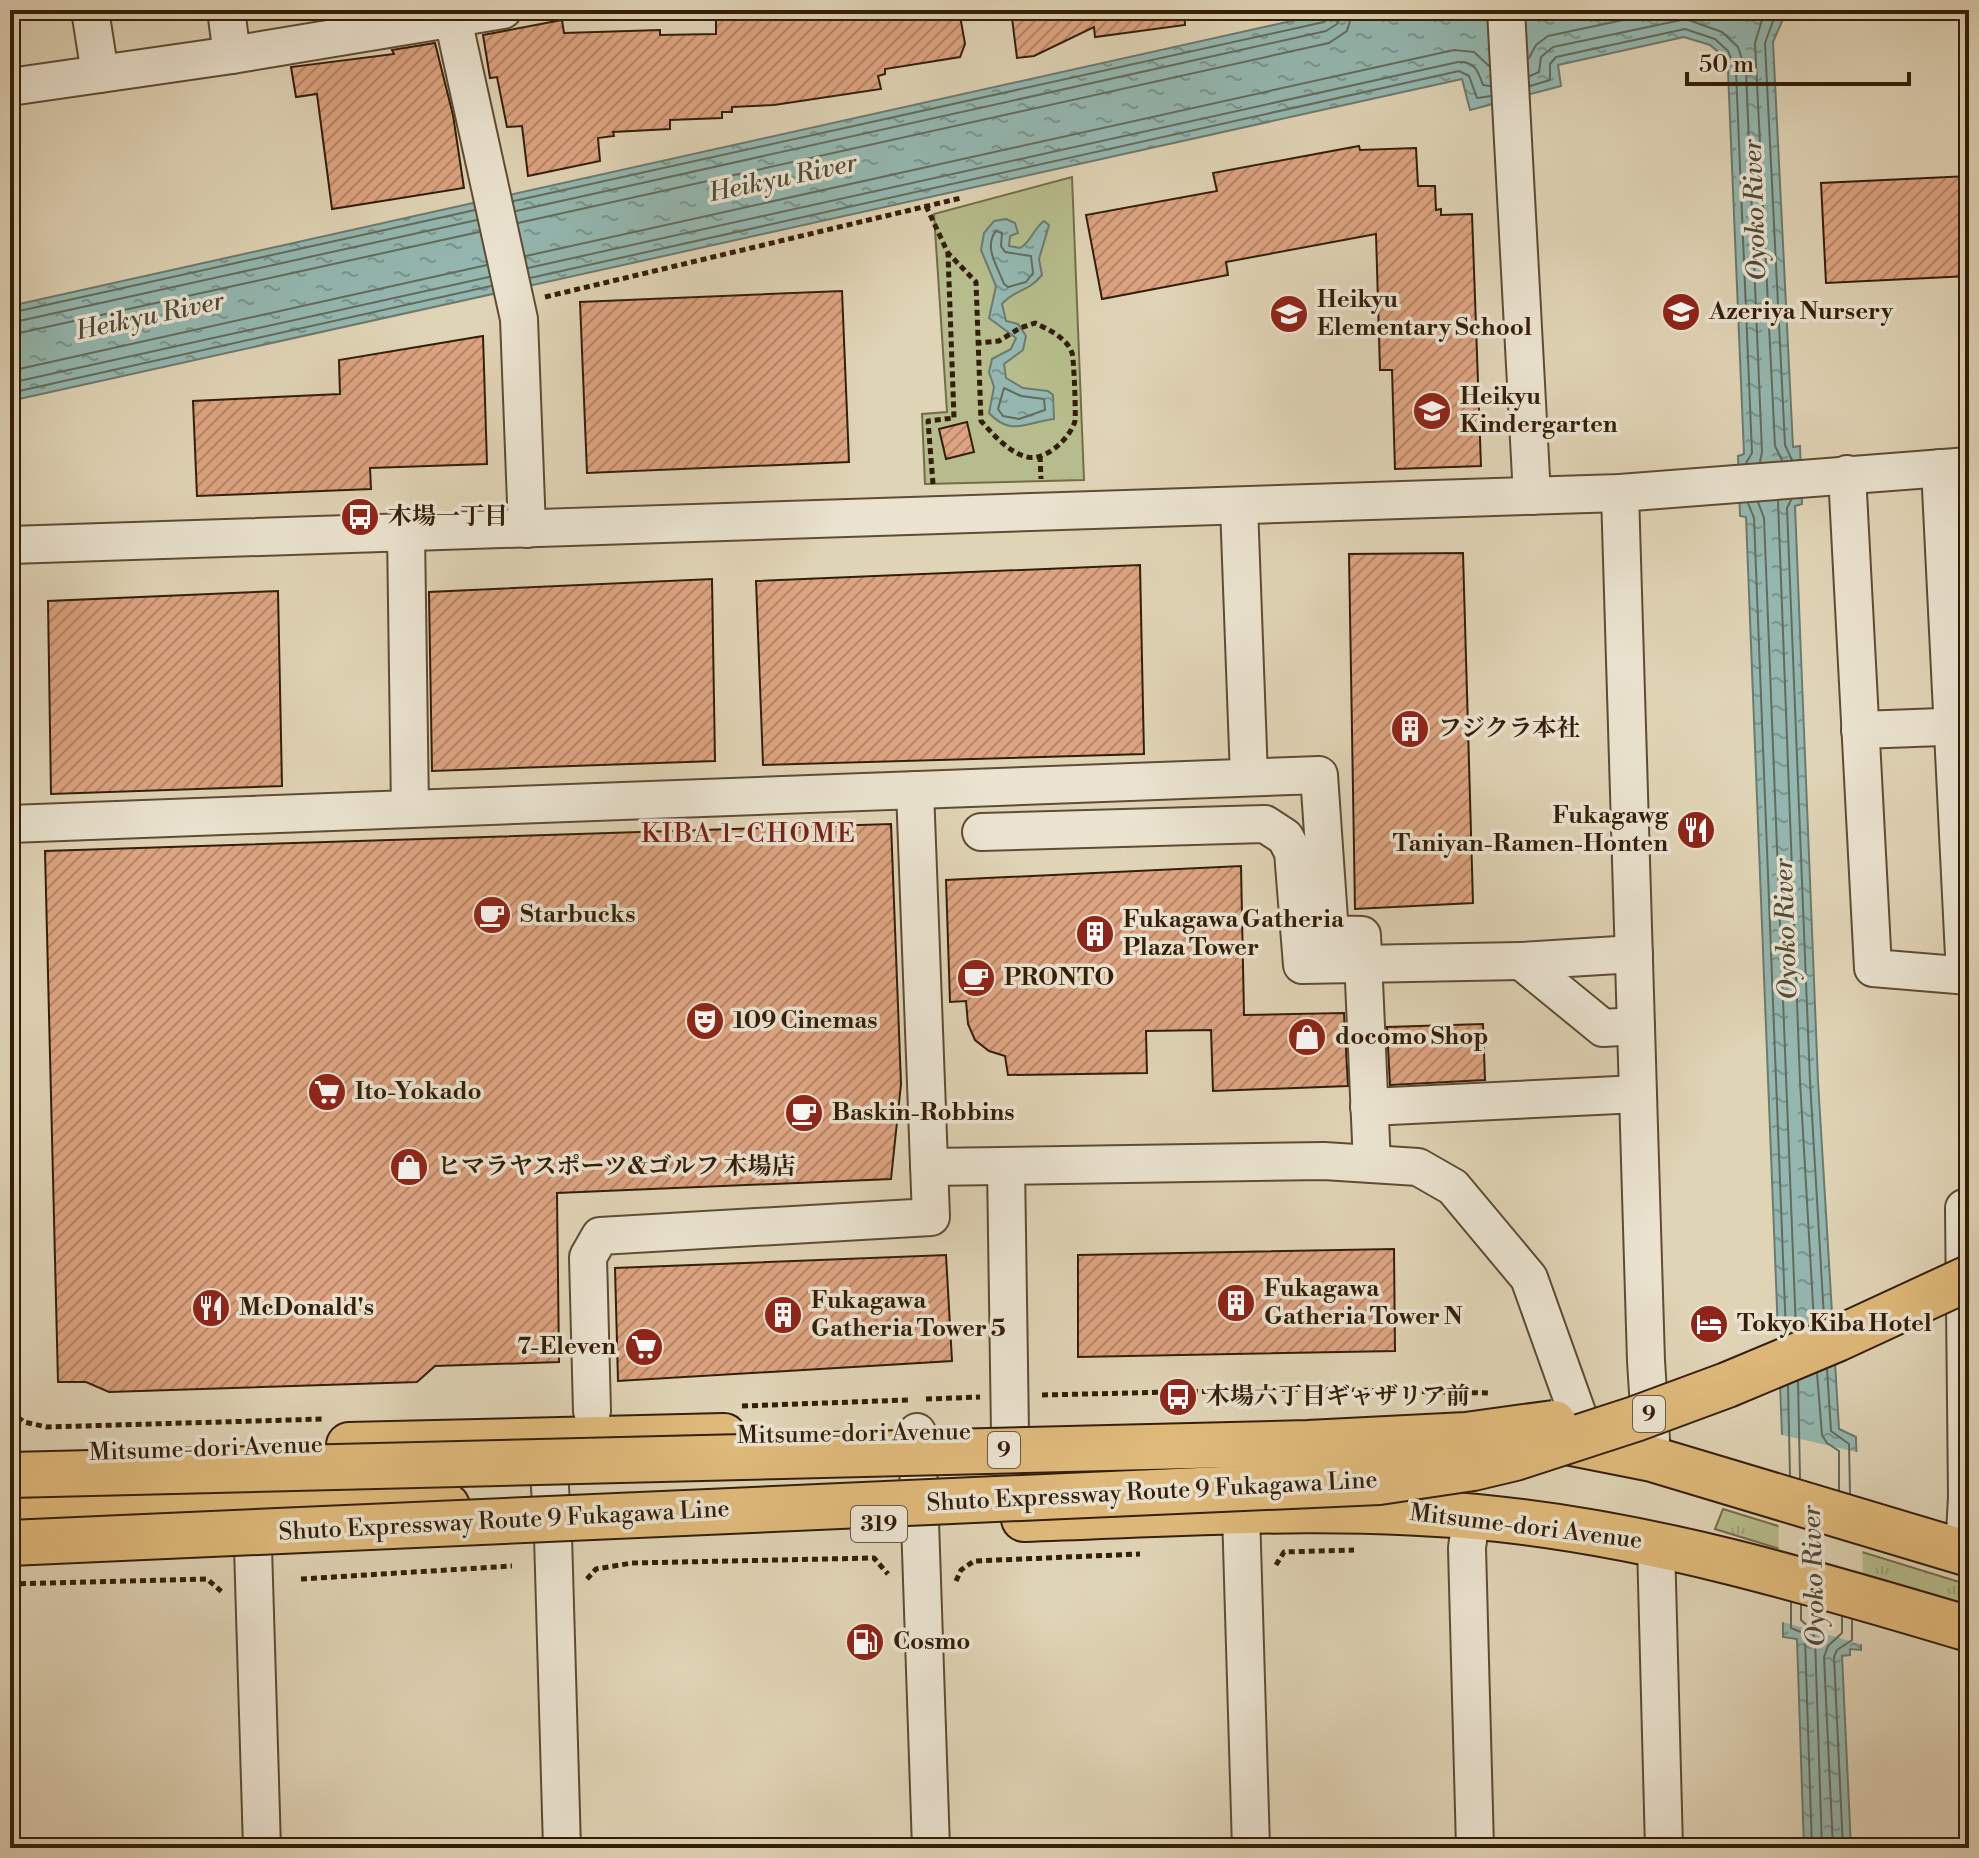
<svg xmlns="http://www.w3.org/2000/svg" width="1979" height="1858" font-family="'Libre Bodoni','Noto Serif JP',serif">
	<defs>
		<pattern id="grass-tufts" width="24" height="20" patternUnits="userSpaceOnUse" patternTransform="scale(2)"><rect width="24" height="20" fill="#b6bc8b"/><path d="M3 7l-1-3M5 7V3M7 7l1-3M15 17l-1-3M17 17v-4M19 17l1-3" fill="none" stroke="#9da177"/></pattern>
		<pattern id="water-ripples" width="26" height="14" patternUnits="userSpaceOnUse" patternTransform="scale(2)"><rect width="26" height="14" fill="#94b8b1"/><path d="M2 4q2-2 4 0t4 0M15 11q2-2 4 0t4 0" fill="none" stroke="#79958e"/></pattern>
		<pattern id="building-hatch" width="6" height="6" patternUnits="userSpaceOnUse" patternTransform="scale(2)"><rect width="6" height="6" fill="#dea481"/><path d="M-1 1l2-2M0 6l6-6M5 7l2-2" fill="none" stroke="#b58568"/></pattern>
	</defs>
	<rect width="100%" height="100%" fill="#e0d4b6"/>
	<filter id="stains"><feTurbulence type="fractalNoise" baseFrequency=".0025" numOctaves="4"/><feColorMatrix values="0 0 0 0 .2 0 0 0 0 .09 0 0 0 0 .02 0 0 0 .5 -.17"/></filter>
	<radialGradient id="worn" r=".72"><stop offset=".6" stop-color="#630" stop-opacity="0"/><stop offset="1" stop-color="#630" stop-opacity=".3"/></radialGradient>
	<!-- grass -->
	<polygon fill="url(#grass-tufts)" stroke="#746d4a" stroke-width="2" points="1723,1509 1969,1585 1969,1607 1715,1529"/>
	<!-- garden -->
	<polygon fill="#b6bc8b" stroke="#746d4a" stroke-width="2" points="1072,177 1084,480 925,484 922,414 947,412 934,214"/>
	<!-- water -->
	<g fill="url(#water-ripples)" stroke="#6d7a6e" stroke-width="2">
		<polygon points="1341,10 1787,10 1773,42 1793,447 1800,446 1802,504 1795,506 1818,1081 1839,1429 1856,1437 1861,1650 1850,1649 1850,1655 1842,1656 1851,1848 1804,1848 1797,1639 1783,1637 1782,1435 1746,517 1740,516 1738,456 1744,454 1728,71 1722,55 1710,45 1684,37 1558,65 1561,86 1470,110 1462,79 10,401 10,306"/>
		<path d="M1006 219 1015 223 1018 233 1010 236 1009 246 1020 248C1032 241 1033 229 1044 221L1049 225 1039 259 1042 275C1027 293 1017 288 1002 304L1006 321 1018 324 1026 336 1023 350 1004 364 1006 378 1023 388 1048 391 1053 395 1054 419C1027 422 1011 437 989 413L994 387 989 372 992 359 1011 349 1016 338 989 318 996 286 981 250 984 233 994 221Z"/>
	</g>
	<!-- pier -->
	<polygon fill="#e0d4b6" points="1778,1434 1861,1453 1864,1645 1779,1621"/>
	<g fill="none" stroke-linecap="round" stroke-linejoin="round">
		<!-- shore -->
		<g stroke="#646b5d" stroke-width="2">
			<polyline points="1765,10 1755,43 1775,446 1782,460"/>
			<polyline points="1777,10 1765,43 1785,445 1792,460"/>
			<polyline points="1529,58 1536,45 1548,36 1670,10"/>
			<polyline points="1530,76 1539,72 1541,57 1553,47 1686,19 1722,32 1738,47 1746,71 1762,452 1760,462"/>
			<polyline points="1530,86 1550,80 1550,64 1556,57 1685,29 1715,39 1728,51 1736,71 1752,453 1746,463"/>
			<polyline points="514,201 1324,22 1330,17 1331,10"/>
			<polyline points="516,211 1326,31 1337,24 1341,10"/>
			<polyline points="518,223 1329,43 1347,31 1353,10"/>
			<path d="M996 231 1002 233 1001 246 1005 252 1031 256 1033 273 1026 282 1008 287 1004 284C998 267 983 247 996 231Z"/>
			<polyline points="526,256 1454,50 1474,52 1489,66"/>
			<path d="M528 268 1458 62C1475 61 1478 71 1483 85L1490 86"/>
			<polyline points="530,278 1459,71 1469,76 1477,98 1491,96"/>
			<polyline points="10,313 475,210"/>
			<polyline points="10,323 477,220"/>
			<polyline points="10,335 479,232"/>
			<polyline points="10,371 487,265"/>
			<polyline points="10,383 489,277"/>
			<polygon points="1004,388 1021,396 1044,399 1045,410 1019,419 1003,416 998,409"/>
			<polyline points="10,393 491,286"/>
			<polyline points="1791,500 1787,508 1810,1081 1824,1318"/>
			<polyline points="1778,501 1800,1081 1814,1322"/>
			<polyline points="1758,502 1764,518 1796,1330"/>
			<polyline points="1748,503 1754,518 1786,1334"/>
			<polyline points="1827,1369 1831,1431 1849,1444 1850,1493"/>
			<polyline points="1817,1373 1822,1435 1827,1443 1839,1451 1839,1490"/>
			<polyline points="1798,1381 1800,1478"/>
			<polyline points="1788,1386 1790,1475"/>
			<polyline points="1791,1602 1791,1628 1801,1632 1805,1639 1812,1848"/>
			<polyline points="1801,1605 1801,1620 1811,1629 1815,1639 1822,1848"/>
			<polyline points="1833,1848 1824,1657 1828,1646 1842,1633 1842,1617"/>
			<polyline points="1843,1848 1834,1657 1837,1650 1852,1640 1852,1620"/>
		</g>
	</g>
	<!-- building -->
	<g fill="url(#building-hatch)" stroke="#331e09" stroke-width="2">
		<polygon points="716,10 742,10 742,17 795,14 794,10 959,10 965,44 960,57 885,69 885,74 878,76 881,89 774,105 732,107 732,112 722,112 722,118 670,120 670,129 613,132 614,136 598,138 600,161 528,176 522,126 507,127 497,77 490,78 483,35 562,20 564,33 660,30 660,35 716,34"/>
		<polygon points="1011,10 1184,10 1185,25 1095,37 1094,27 1034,56 1017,58"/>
		<polygon points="435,43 453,115 464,188 332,209 317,94 296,97 291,67 394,54 392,50"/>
		<polygon points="1359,146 1360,150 1416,148 1418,186 1435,186 1436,210 1441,209 1441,215 1472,214 1481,466 1395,469 1392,370 1380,370 1376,234 1226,262 1228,275 1102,299 1086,215 1217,191 1213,173"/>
		<polygon points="1969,176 1969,276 1826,283 1821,183"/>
		<polygon points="842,291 849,462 587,473 580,302"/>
		<polygon points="483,336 487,464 370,468 371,489 197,496 193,401 340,394 339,360"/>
		<polygon points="967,422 974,452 946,459 939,429"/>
		<polygon points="1463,553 1473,903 1355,909 1349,554"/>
		<polygon points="1140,565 1144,754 763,765 756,581"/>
		<polygon points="712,579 715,761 432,771 429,592"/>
		<polygon points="278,591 282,786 51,794 48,601"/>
		<polygon points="891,824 901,1084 891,1179 557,1193 559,1362 435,1366 417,1382 109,1392 86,1382 58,1382 45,851"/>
		<polygon points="1241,866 1244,1015 1344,1013 1348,1086 1213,1091 1211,1030 1146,1031 1147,1073 1008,1075 1005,1056 989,1051 975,1040 968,1024 966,1001 950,1002 946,880"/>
		<polygon points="1483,1024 1485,1080 1390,1085 1387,1027"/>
		<polygon points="1394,1249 1395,1351 1078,1357 1078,1255"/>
		<polygon points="946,1255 952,1361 618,1381 615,1268"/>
	</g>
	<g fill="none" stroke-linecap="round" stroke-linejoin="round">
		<!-- minor casing -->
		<g stroke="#5e4c34" stroke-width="40">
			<g id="minor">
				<polyline points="90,10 100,74"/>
				<polyline points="226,10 232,55"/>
				<polyline points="451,10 519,319 527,529"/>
				<polyline points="1506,10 1532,496"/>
				<polyline points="10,87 232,55 503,10"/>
				<polyline points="1940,468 1965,976"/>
				<polyline points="1847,474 1873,968 1969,976"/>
				<polyline points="1620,493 1646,1361 1651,1439"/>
				<polyline points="1239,506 1249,777"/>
				<polyline points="406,533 410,809"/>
				<polyline points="10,545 1620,493 1969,466"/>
				<polyline points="1860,730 1969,726"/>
				<polyline points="10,824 1319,775 1330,934 1362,935 1372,1164"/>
				<polyline points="981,832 1265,824 1285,837 1293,852 1302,965 1521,961"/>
				<polyline points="1634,954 1521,961 1603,1028 1636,1026"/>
				<polyline points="1369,1107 1638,1094"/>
				<polyline points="1006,1166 1010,1433"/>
				<polyline points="929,1167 1324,1161 1418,1167 1453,1187 1529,1278 1589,1446"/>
				<polyline points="592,1411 588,1257 600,1236 931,1217 915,790"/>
				<polyline points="917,1432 931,1848"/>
				<polyline points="547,1439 553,1536 562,1848"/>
				<polyline points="1241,1512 1251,1848"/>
				<polyline points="1471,1517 1467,1548 1475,1848"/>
				<polyline points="1656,1544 1664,1848"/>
				<polyline points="253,1547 262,1848"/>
				<polyline points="1964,1553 1967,1497 1964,1208 1969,1208"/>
			</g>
		</g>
		<!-- major casing -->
		<g stroke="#331e09" stroke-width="48">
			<g id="major">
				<polyline points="1551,1439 1652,1459 1969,1554"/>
				<polyline points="349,1445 724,1436"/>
				<path d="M1024 1519C1181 1514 1340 1502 1497 1519 1659 1536 1814 1583 1969 1629"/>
			</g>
		</g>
		<!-- highway casing -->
		<g stroke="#331e09" stroke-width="48">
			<polyline id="highway" points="10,1510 236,1499 447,1506"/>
		</g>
		<!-- path -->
		<g stroke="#331e09" stroke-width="5" stroke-dasharray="6 4" stroke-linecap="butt">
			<path d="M926 206 948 253 976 282 981 421C993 434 1006 450 1024 456 1043 464 1070 439 1075 421 1076 416 1074 358 1072 353 1067 338 1048 329 1035 323L1020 328 999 341 978 343"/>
			<polyline points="545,297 961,198"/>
			<polyline points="1040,456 1041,479"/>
			<polyline points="933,484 928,421 954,418 948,254"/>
			<polyline points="1042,1395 1307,1389 1488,1393"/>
			<polyline points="926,1399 980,1397"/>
			<polyline points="742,1406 908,1400"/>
			<polyline points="10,1411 24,1422 47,1427 324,1419"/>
			<polyline points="1276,1565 1284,1552 1354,1550"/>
			<polyline points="301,1579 512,1566"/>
			<polyline points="587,1579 596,1569 632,1563 874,1558 888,1574"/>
			<polyline points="956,1581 961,1570 974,1561 1140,1554"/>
			<polyline points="10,1584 207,1579 222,1592"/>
		</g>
		<!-- minor -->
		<use href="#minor" stroke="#ebe3d0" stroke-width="36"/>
		<!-- major -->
		<use href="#major" stroke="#e0ba7b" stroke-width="44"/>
		<!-- highway -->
		<use href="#highway" stroke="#e0ba7b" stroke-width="44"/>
		<!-- highway-bridge casing -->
		<g stroke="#331e09" stroke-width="48" stroke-linecap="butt">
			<g id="highway-bridge">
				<polyline points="10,1475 1308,1443 1466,1435 1554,1423"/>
				<polyline points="10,1543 1379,1482 1473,1468 1515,1458 1635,1419 1727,1385 1837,1339 1969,1278"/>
			</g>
		</g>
		<!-- highway-bridge -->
		<use href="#highway-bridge" stroke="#e0ba7b" stroke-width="44"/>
	</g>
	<!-- icons -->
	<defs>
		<g id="school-disc" transform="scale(2)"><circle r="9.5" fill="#8f2418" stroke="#ebe3d0"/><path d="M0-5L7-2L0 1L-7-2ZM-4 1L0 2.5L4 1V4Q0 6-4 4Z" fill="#fff"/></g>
		<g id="bus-disc" transform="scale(2)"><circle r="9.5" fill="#8f2418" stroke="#ebe3d0"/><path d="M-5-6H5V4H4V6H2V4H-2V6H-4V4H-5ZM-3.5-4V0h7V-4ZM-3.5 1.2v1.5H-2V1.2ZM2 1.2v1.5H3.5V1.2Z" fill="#fff"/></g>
		<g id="building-disc" transform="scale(2)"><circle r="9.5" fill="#8f2418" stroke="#ebe3d0"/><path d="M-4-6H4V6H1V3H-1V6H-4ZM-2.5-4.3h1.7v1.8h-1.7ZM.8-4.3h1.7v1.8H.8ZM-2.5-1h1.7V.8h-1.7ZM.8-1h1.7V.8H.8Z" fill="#fff"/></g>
		<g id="restaurant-disc" transform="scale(2)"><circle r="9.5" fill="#8f2418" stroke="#ebe3d0"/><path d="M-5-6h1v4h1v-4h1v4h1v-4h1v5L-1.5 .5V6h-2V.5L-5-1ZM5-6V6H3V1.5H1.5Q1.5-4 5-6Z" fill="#fff"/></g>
		<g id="cafe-disc" transform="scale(2)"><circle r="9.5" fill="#8f2418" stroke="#ebe3d0"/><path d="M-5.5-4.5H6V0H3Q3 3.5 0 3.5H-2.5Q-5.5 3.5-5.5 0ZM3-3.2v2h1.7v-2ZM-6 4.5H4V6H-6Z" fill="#fff"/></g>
		<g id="theatre-disc" transform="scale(2)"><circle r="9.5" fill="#8f2418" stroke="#ebe3d0"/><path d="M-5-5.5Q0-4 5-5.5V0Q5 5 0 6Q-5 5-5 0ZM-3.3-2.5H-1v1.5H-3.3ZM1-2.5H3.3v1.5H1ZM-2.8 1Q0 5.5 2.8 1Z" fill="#fff"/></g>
		<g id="shop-disc" transform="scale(2)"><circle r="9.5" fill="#8f2418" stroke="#ebe3d0"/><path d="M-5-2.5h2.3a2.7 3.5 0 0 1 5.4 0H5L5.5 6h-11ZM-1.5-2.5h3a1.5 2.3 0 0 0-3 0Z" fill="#fff"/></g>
		<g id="supermarket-disc" transform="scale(2)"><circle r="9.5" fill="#8f2418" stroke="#ebe3d0"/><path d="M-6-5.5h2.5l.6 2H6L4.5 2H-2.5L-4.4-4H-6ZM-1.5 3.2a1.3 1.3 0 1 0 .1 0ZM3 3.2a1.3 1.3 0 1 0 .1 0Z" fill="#fff"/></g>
		<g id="hotel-disc" transform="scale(2)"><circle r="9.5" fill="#8f2418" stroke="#ebe3d0"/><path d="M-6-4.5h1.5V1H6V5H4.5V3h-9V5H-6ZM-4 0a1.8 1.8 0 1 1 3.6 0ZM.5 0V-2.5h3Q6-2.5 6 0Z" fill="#fff"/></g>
		<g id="fuel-disc" transform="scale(2)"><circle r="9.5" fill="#8f2418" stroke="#ebe3d0"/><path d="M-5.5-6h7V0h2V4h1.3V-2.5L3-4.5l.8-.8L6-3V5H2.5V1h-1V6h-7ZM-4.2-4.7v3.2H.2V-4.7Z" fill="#fff"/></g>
	</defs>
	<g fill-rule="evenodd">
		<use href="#school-disc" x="1681" y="312"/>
		<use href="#school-disc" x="1289" y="314"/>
		<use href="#school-disc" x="1432" y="411"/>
		<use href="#bus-disc" x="360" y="517"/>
		<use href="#building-disc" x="1410" y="729"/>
		<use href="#restaurant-disc" x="1696" y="830"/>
		<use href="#cafe-disc" x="492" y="915"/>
		<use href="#building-disc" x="1095" y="934"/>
		<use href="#cafe-disc" x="976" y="978"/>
		<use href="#theatre-disc" x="705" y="1021"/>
		<use href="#shop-disc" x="1307" y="1037"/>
		<use href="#supermarket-disc" x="327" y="1092"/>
		<use href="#cafe-disc" x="804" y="1113"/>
		<use href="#shop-disc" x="409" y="1167"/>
		<use href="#building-disc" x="1236" y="1303"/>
		<use href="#restaurant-disc" x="211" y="1308"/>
		<use href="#building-disc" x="783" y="1315"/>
		<use href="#hotel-disc" x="1709" y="1324"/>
		<use href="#supermarket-disc" x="644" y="1347"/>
		<use href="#bus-disc" x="1178" y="1397"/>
		<use href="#fuel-disc" x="865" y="1642"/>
	</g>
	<g text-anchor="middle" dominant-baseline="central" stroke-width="7" stroke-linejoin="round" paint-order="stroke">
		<!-- shield labels -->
		<g fill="#ebe3d0" stroke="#6a5945" stroke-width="2">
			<rect x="1633" y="1396" width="32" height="36" rx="6"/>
			<rect x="988" y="1432" width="32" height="36" rx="6"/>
			<rect x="851" y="1506" width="56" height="36" rx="6"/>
		</g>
		<g font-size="22" font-weight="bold" fill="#331e09">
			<text x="1649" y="1414">9</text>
			<text x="1004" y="1450">9</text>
			<text x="879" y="1524">319</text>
		</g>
		<!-- poi labels -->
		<g font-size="24" font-weight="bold" fill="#331e09" stroke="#ebe3d0" text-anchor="start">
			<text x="1317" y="300">Heikyu<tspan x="1317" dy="28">Elementary School</tspan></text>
			<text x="1709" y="312">Azeriya Nursery</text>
			<text x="1460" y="397">Heikyu<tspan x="1460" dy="28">Kindergarten</tspan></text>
			<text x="388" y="517">木場一丁目</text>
			<text x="1438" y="729">フジクラ本社</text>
			<text x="1668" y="816" text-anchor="end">Fukagawg<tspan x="1668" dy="28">Taniyan-Ramen-Honten</tspan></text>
			<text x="520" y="915">Starbucks</text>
			<text x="1123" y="920">Fukagawa Gatheria<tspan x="1123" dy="28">Plaza Tower</tspan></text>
			<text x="1004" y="978">PRONTO</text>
			<text x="733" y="1021">109 Cinemas</text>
			<text x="1335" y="1037">docomo Shop</text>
			<text x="355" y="1092">Ito-Yokado</text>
			<text x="832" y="1113">Baskin-Robbins</text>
			<text x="437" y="1167">ヒマラヤスポーツ&amp;ゴルフ 木場店</text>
			<text x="1264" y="1289">Fukagawa<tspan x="1264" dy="28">Gatheria Tower N</tspan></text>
			<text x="811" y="1301">Fukagawa<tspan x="811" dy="28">Gatheria Tower 5</tspan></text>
			<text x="239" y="1308">McDonald's</text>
			<text x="1737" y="1324">Tokyo Kiba Hotel</text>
			<text x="616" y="1347" text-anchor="end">7-Eleven</text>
			<text x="1206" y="1397">木場六丁目ギャザリア前</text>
			<text x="893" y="1642">Cosmo</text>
		</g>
		<!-- street labels -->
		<g font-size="24" fill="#331e09" stroke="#ebe3d0">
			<text transform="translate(854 1434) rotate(-1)">Mitsume-dori Avenue</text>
			<text transform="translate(206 1449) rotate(-2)">Mitsume-dori Avenue</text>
			<text transform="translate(1152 1492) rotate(-3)">Shuto Expressway Route 9 Fukagawa Line</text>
			<text transform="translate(504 1521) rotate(-3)">Shuto Expressway Route 9 Fukagawa Line</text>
			<text transform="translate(1526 1527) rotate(7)">Mitsume-dori Avenue</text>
		</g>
		<!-- water labels -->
		<g font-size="26" font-style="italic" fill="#504c3b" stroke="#ebe3d0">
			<text transform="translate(783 178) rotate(-12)">Heikyu River</text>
			<text transform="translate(1755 210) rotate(-92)">Oyoko River</text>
			<text transform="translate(150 316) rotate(-12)">Heikyu River</text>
			<text transform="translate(1786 929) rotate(-92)">Oyoko River</text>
			<text transform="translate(1814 1576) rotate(-92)">Oyoko River</text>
		</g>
		<!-- neighbourhood labels -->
		<g font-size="26" letter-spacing="2" fill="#7a1f14" stroke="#ebe3d0">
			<text x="749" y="834">KIBA 1-CHOME</text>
		</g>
	</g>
	<!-- margin -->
	<rect width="1979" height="1858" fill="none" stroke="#e0d4b6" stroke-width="40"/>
	<rect x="12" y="12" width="1955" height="1834" fill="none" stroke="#331e09" stroke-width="4"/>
	<rect x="20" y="20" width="1939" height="1818" fill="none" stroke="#331e09" stroke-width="2"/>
	<!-- scale -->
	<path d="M1687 72v12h222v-12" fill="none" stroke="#331e09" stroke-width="4"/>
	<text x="1699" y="72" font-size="24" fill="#331e09" stroke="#ebe3d0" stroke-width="6" paint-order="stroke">50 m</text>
	<rect width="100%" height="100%" filter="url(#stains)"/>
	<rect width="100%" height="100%" fill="url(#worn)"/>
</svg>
